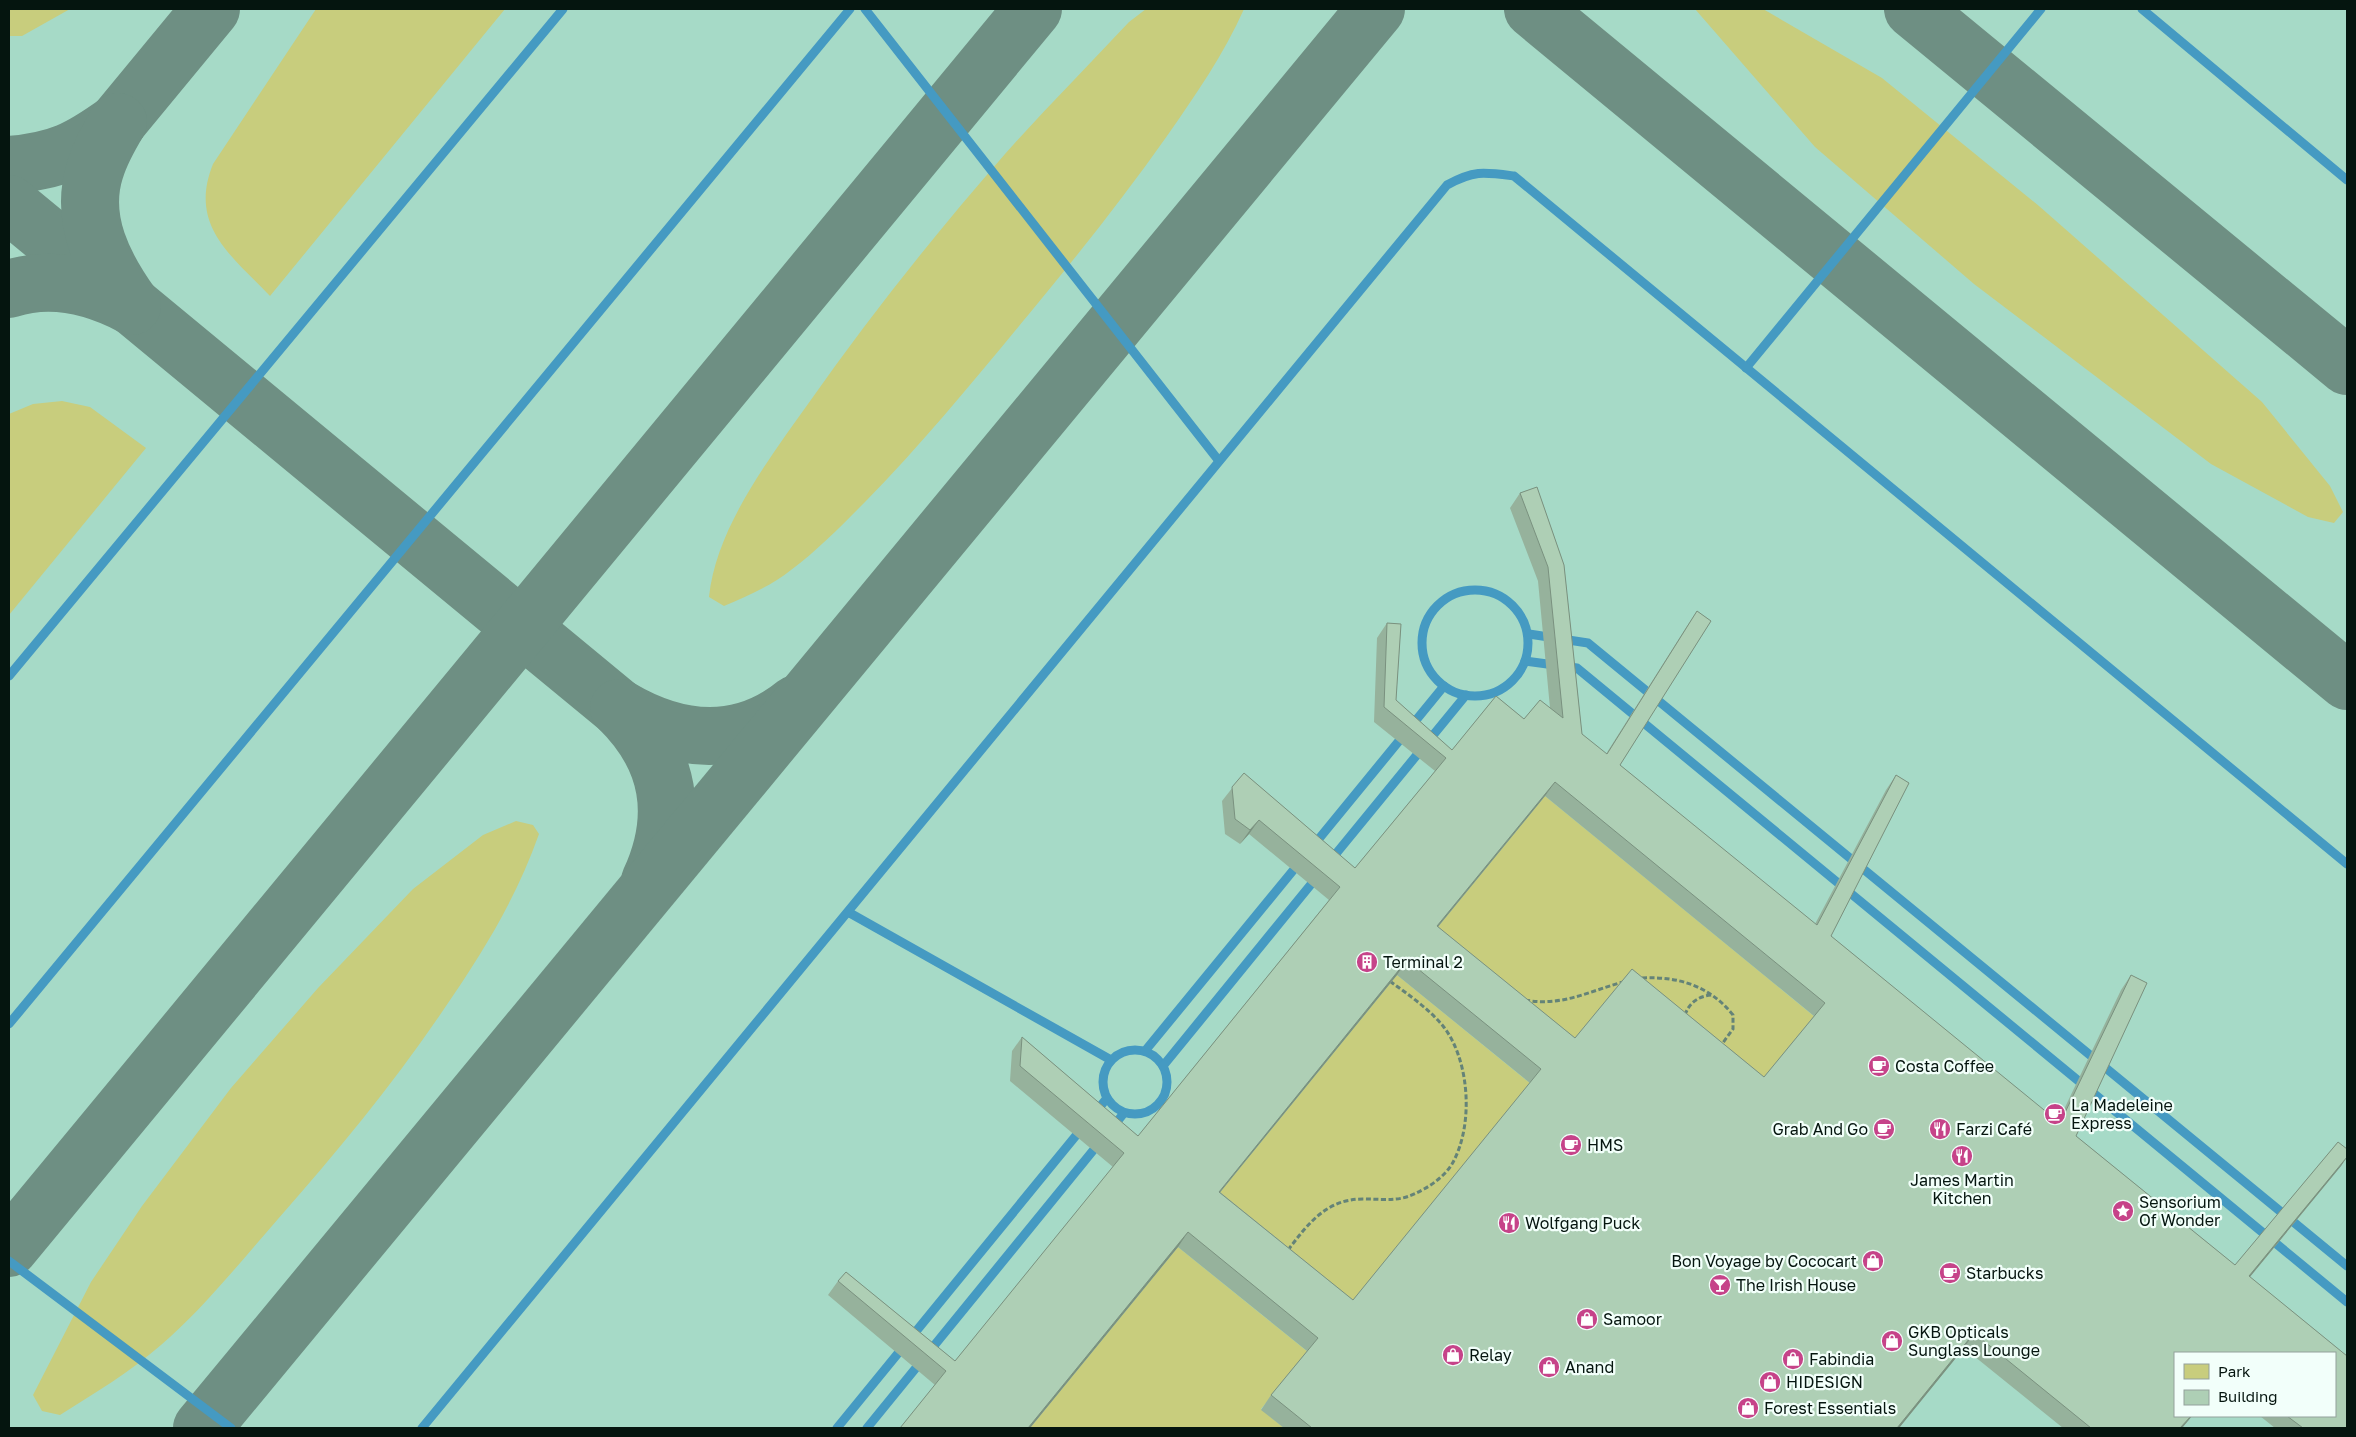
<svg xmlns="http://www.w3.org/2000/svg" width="2356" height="1437" font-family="'Golos Text',sans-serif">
	<rect width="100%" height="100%" fill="#bae6d6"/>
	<!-- built -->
	<path fill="#a6dac7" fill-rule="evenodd" d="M9 9H2347V1428H9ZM2175 1353H2335V1416H2175Z"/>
	<!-- green -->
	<g fill="#c8cd7d">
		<polygon points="9,9 70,9 22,36 9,36"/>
		<path d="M316 9H505L270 296C232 256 188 226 213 164Z"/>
		<path d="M1146 9H1244C1224 54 1195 96 1167 136 1124 197 1077 256 1029 314 976 378 923 443 865 502 841 526 818 550 791 570 771 586 747 596 724 606L709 597C716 528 769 459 808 404 869 317 935 234 1005 154 1045 109 1088 66 1129 22Z"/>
		<polygon points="1695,9 1763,9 1882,78 2039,206 2262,402 2330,486 2343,512 2334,523 2308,517 2211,464 1974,284 1815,147"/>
		<polygon points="62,401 90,407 146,448 9,615 9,414 33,404"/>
		<polygon points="1545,796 1815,1017 1754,1091 1565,1053 1427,940"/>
		<path d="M516 821 533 825 539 834C516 899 483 952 444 1009 394 1083 337 1152 278 1219 242 1260 202 1310 161 1345 130 1372 95 1393 60 1415L42 1411 33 1395 91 1282 142 1206 231 1088 318 988 413 889 483 835Z"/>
		<polygon points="1397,975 1531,1084 1343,1315 1209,1206"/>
		<polygon points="1178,1247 1308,1352 1261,1409 1284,1428 1030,1428"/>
	</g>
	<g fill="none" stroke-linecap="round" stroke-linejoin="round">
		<!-- taxiway -->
		<g stroke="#6e8f83" stroke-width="58">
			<polyline points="1533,9 2347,681"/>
			<polyline points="1913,9 2347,366"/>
			<polyline points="93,152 211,9"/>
			<path d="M9 165C58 161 79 150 118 122"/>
			<polyline points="9,204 619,708"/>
			<path d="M9 289C52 275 94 286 132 306 104 267 79 220 95 170 100 153 109 137 118 122"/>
			<path d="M650 881C680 816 670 758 619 708 678 743 741 749 796 704"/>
			<polyline points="9,1248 1033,9"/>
			<polyline points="202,1428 1376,9"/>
		</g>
		<!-- path -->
		<g stroke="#648378" stroke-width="3" stroke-dasharray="5 2.5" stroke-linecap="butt">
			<path d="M1642 978C1678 976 1710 986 1733 1015V1029L1722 1044"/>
			<path d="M1525 1000C1561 1007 1590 991 1623 982"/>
			<path d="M1685 1015C1689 1003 1698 996 1712 995"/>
			<path d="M1288 1250C1308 1224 1326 1199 1363 1199 1389 1199 1400 1203 1424 1189 1435 1183 1446 1174 1452 1164 1474 1126 1470 1060 1443 1026 1429 1009 1409 995 1391 982"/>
		</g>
		<!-- service -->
		<g stroke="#459ac2" stroke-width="9">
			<polyline points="865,9 1219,461"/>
			<polyline points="2142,9 2347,180"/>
			<polyline points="1746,368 2041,9"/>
			<circle cx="1475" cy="643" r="53"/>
			<polyline points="1529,634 1588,643 2347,1266"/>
			<polyline points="1525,661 1577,668 2347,1302"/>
			<polyline points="9,676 563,9"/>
			<polyline points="1313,846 1444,686"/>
			<polyline points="1330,861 1466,695"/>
			<polyline points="848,912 1111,1060"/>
			<polyline points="9,1024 850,9"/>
			<circle cx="1135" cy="1082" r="32"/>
			<polyline points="1145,1051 1300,862"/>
			<polyline points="1163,1066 1317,877"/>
			<polyline points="1095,1113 1107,1098"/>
			<polyline points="1112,1128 1124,1113"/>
			<polyline points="9,1261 231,1428"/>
			<path d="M422 1428 1447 185C1474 170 1484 172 1514 176L2347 864"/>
			<polyline points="837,1428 1083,1127"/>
			<polyline points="867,1428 1100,1142"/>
		</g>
	</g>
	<!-- wall -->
	<path fill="#96b29c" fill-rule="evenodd" d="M1537 487 1564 565 1582 734 1606 754 1687 626 1697 611 1711 621 1620 765 1815 924 1886 790 1896 775 1909 783 1831 936 2058 1122 2121 990 2131 975 2147 983 2076 1136 2235 1265 2338 1142 2347 1149V1157L2341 1166 2250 1277 2347 1356V1428H2275L2260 1416H2335V1353H2175V1416H2192L2182 1428H2063L1964 1348 1899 1428H1284L1261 1410 1271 1395 1307 1351 1178 1247 1030 1428H900L935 1385 828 1295 838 1281 846 1272 955 1361 1113 1167 1010 1081 1012 1051 1022 1037 1138 1136 1329 900 1249 834 1240 844 1225 834 1222 801 1244 773 1355 868 1435 771 1374 722 1377 638 1387 623 1401 624 1396 700 1452 750 1496 696 1524 719 1540 700 1550 708 1538 581 1510 508 1520 493ZM1545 796 1814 1016 1764 1077 1632 969 1575 1038 1438 927ZM1397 975 1530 1083 1353 1300 1220 1192Z"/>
	<!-- shaded-wall -->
	<g fill="#7a917f">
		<polygon points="1555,782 1545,796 1427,940 1437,926"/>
		<polygon points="1259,820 1249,834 1240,844 1250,830"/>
		<polygon points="1407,960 1397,975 1209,1206 1219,1192"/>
		<polygon points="2347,1157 2341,1166 2239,1290 2249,1276"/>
		<polygon points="1188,1232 1178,1247 1030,1428 1028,1428"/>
		<polygon points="1974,1333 1964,1348 1899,1428 1897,1428"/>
		<polygon points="2191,1416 2192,1416 2182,1428 2180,1428"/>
	</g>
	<!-- building -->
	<path fill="#aecfb5" stroke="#7a917f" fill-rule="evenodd" d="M1537 487 1564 565 1582 734 1607 754 1697 611 1711 621 1620 765 1817 925 1896 775 1909 783 1831 936 2060 1123 2131 975 2147 983 2076 1136 2235 1265 2338 1142 2347 1149V1157L2249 1276 2347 1356V1428H2303L2287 1416H2335V1353H2175V1416H2191L2180 1428H2091L1974 1333 1897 1428H1312L1271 1395 1318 1338 1188 1232 1028 1428H900L946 1371 838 1281 846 1272 955 1361 1124 1153 1020 1066 1022 1037 1138 1136 1340 887 1259 820 1250 830 1235 819 1232 787 1244 773 1355 868 1446 758 1384 707 1387 623 1401 624 1396 700 1452 750 1496 696 1524 719 1540 700 1563 718 1548 567 1520 493ZM1555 782 1825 1003 1764 1077 1632 969 1575 1038 1437 926ZM1407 960 1541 1069 1353 1300 1219 1192Z"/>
	<!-- icons -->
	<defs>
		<g id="building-disc" transform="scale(1.125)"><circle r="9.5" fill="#c64389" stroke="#f2fffa"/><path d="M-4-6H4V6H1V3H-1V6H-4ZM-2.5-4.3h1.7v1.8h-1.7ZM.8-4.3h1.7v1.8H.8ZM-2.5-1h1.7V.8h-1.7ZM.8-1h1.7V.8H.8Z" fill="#fff"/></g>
		<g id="cafe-disc" transform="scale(1.125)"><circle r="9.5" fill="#c64389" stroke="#f2fffa"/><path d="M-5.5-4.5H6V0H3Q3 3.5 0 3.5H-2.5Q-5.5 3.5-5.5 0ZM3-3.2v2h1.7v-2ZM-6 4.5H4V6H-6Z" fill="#fff"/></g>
		<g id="restaurant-disc" transform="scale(1.125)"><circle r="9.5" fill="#c64389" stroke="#f2fffa"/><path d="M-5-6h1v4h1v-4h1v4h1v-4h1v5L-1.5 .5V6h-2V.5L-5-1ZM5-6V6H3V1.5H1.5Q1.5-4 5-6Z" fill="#fff"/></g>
		<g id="sight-disc" transform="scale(1.125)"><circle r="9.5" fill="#c64389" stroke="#f2fffa"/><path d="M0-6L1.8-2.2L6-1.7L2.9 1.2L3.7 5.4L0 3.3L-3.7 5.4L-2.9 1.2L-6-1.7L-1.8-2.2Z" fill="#fff"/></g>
		<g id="shop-disc" transform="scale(1.125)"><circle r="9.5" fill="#c64389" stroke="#f2fffa"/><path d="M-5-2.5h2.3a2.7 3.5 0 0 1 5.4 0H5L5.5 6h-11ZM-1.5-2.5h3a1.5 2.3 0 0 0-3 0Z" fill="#fff"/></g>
		<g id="bar-disc" transform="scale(1.125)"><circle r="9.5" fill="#c64389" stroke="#f2fffa"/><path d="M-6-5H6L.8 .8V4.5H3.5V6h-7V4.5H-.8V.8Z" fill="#fff"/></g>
	</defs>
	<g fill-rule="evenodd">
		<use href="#building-disc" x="1367" y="962"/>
		<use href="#cafe-disc" x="1879" y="1066"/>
		<use href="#cafe-disc" x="2055" y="1114"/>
		<use href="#cafe-disc" x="1884" y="1129"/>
		<use href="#restaurant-disc" x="1940" y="1129"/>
		<use href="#cafe-disc" x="1571" y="1145"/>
		<use href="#restaurant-disc" x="1962" y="1156"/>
		<use href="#sight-disc" x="2123" y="1211"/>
		<use href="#restaurant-disc" x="1509" y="1223"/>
		<use href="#shop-disc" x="1873" y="1261"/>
		<use href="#cafe-disc" x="1950" y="1273"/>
		<use href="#bar-disc" x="1720" y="1285"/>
		<use href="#shop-disc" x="1587" y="1319"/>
		<use href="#shop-disc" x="1892" y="1341"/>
		<use href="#shop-disc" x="1453" y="1355"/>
		<use href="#shop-disc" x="1793" y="1359"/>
		<use href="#shop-disc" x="1549" y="1367"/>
		<use href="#shop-disc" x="1770" y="1382"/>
		<use href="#shop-disc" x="1748" y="1408"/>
	</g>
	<g text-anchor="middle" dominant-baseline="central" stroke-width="4.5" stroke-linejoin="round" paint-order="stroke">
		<!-- poi labels -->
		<g font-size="16" fill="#05150f" stroke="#f2fffa" text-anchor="start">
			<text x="1383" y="962">Terminal 2</text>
			<text x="1895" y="1066">Costa Coffee</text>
			<text x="2071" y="1105">La Madeleine<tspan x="2071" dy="18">Express</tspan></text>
			<text x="1868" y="1129" text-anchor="end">Grab And Go</text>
			<text x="1956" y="1129">Farzi Café</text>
			<text x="1587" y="1145">HMS</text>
			<text x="1962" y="1180" text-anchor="middle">James Martin<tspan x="1962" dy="18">Kitchen</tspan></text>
			<text x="2139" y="1202">Sensorium<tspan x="2139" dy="18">Of Wonder</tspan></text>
			<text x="1525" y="1223">Wolfgang Puck</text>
			<text x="1857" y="1261" text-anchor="end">Bon Voyage by Cococart</text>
			<text x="1966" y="1273">Starbucks</text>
			<text x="1736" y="1285">The Irish House</text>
			<text x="1603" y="1319">Samoor</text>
			<text x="1908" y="1332">GKB Opticals<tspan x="1908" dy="18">Sunglass Lounge</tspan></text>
			<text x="1469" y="1355">Relay</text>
			<text x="1809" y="1359">Fabindia</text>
			<text x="1565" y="1367">Anand</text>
			<text x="1786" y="1382">HIDESIGN</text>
			<text x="1764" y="1408">Forest Essentials</text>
		</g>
	</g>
	<!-- border -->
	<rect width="2356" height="1437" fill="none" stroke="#05150f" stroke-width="20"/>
	<!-- legend -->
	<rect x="2174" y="1352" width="162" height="65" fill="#f2fffa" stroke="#93a19c"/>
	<rect x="2184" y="1364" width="25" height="15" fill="#c8cd7d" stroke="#93a19c"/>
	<text x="2218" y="1377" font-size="15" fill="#05150f">Park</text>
	<rect x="2184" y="1390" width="25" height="15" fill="#aecfb5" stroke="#93a19c"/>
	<text x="2218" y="1402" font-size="15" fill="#05150f">Building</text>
</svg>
